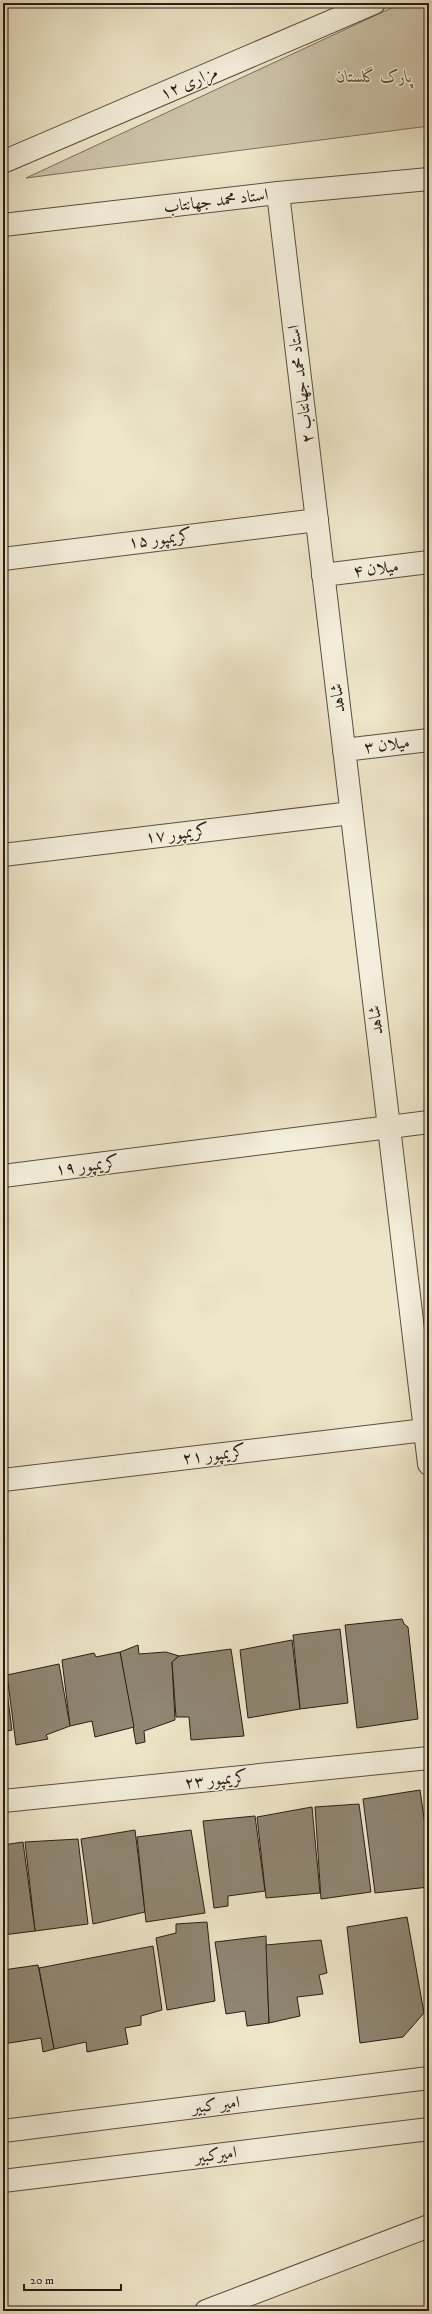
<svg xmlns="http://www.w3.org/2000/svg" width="432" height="2314" font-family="'IM FELL DW Pica',Amiri,serif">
	<rect width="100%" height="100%" fill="#eee6c9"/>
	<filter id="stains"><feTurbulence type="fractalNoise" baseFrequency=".005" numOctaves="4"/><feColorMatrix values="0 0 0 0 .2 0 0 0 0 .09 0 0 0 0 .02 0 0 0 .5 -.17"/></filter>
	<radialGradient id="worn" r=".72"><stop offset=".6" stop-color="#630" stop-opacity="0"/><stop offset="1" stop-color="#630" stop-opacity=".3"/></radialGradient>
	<!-- green -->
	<polygon fill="#cdc4ab" stroke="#7b7060" points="402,3 429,3 429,126 26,178"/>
	<!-- building -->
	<g fill="#8f8673" stroke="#291d16">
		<polygon points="402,1619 404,1624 408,1627 418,1719 357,1728 345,1625"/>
		<polygon points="340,1629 348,1703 300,1709 293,1635"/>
		<polygon points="292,1640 300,1709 248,1718 240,1650"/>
		<polygon points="138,1645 139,1654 166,1652 179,1656 172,1662 175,1720 144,1731 145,1742 136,1744 120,1652"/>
		<polygon points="231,1649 244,1736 191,1740 189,1717 176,1717 172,1662 179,1656"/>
		<polygon points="120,1652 134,1727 95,1737 92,1721 70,1726 62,1660 94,1653 96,1657"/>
		<polygon points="3,1662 12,1730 3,1732"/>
		<polygon points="59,1664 70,1726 46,1735 48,1739 16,1745 7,1675"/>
		<polygon points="420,1790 429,1853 429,1887 375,1893 363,1799"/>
		<polygon points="359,1804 371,1892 321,1899 315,1807"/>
		<polygon points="312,1807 320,1893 266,1898 257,1817"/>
		<polygon points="255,1816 265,1891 228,1896 228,1906 214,1908 203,1821"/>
		<polygon points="135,1830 145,1912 93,1924 81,1839"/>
		<polygon points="191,1830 205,1913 146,1922 137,1837"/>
		<polygon points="78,1839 88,1924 35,1931 25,1842"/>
		<polygon points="23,1842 35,1931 3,1935 3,1845"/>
		<polygon points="407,1917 424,2013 403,2037 360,2043 347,1927"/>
		<polygon points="207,1922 215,2001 167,2010 156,1938 176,1933 176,1924"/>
		<polygon points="266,1936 269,2023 247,2026 245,2011 226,2014 215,1942"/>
		<polygon points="321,1940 327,1973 319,1975 323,1994 297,1997 300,2016 269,2023 266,1945"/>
		<polygon points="153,1946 162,2010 141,2016 141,2025 125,2028 128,2044 87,2052 86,2042 54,2049 39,1968"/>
		<polygon points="38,1965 54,2049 43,2052 41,2038 3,2044 3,1970"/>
	</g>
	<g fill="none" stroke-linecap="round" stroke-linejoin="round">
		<!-- minor casing -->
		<g stroke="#5a4f43" stroke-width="24">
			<g id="minor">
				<polyline points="3,162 374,3"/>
				<polyline points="278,193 429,1464"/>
				<polyline points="3,225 278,193 429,179"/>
				<polyline points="3,559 317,520"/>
				<polyline points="323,575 429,562"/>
				<polyline points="344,750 429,740"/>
				<polyline points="3,855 351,813"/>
				<polyline points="3,1176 429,1122"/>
				<polyline points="3,1480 425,1430"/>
				<polyline points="3,1801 429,1758"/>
				<polyline points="3,2131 429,2078"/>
				<polyline points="3,2181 429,2129"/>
				<polyline points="206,2311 429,2226"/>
			</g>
		</g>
		<!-- minor -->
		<use href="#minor" stroke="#f4efdc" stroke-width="22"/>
	</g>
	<g text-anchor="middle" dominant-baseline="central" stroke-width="3" stroke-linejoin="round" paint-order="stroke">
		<!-- park labels -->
		<g font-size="17" font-style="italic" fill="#5a4f43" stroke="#f4efdc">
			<text x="374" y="77">پارک گلستان</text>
		</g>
		<!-- street labels -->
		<g font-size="17" fill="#291d16" stroke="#f4efdc">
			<text transform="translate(189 83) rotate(-23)">مزاری ۱۲</text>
			<text transform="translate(216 201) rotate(-7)">استاد محمد جهانتاب</text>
			<text transform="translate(301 384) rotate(-97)">استاد محمد جهانتاب ۲</text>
			<text transform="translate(160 539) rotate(-7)">کریمپور ۱۵</text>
			<text transform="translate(376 569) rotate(-7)">میلان ۴</text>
			<text transform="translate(338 698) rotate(-97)">شاهد</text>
			<text transform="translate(387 745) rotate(-7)">میلان ۳</text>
			<text transform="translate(177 834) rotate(-7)">کریمپور ۱۷</text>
			<text transform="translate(376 1020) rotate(-97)">شاهد</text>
			<text transform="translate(87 1166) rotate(-7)">کریمپور ۱۹</text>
			<text transform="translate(214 1455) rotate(-7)">کریمپور ۲۱</text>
			<text transform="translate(216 1780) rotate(-6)">کریمپور ۲۳</text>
			<text transform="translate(216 2105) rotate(-7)">امیر کبیر</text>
			<text transform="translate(216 2155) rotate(-7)">امیرکبیر</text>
		</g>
	</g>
	<!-- margin -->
	<rect width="432" height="2314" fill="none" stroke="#eee6c9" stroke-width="16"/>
	<rect x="4" y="4" width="424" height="2306" fill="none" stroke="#291d16" stroke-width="2"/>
	<rect x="8" y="8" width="416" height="2298" fill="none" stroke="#291d16"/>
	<!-- scale -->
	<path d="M24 2284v6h97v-6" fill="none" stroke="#291d16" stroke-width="2"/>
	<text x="30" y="2284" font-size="12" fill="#291d16" stroke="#f4efdc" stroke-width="3" paint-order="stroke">20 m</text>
	<rect width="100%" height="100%" filter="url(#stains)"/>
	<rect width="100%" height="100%" fill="url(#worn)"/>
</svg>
